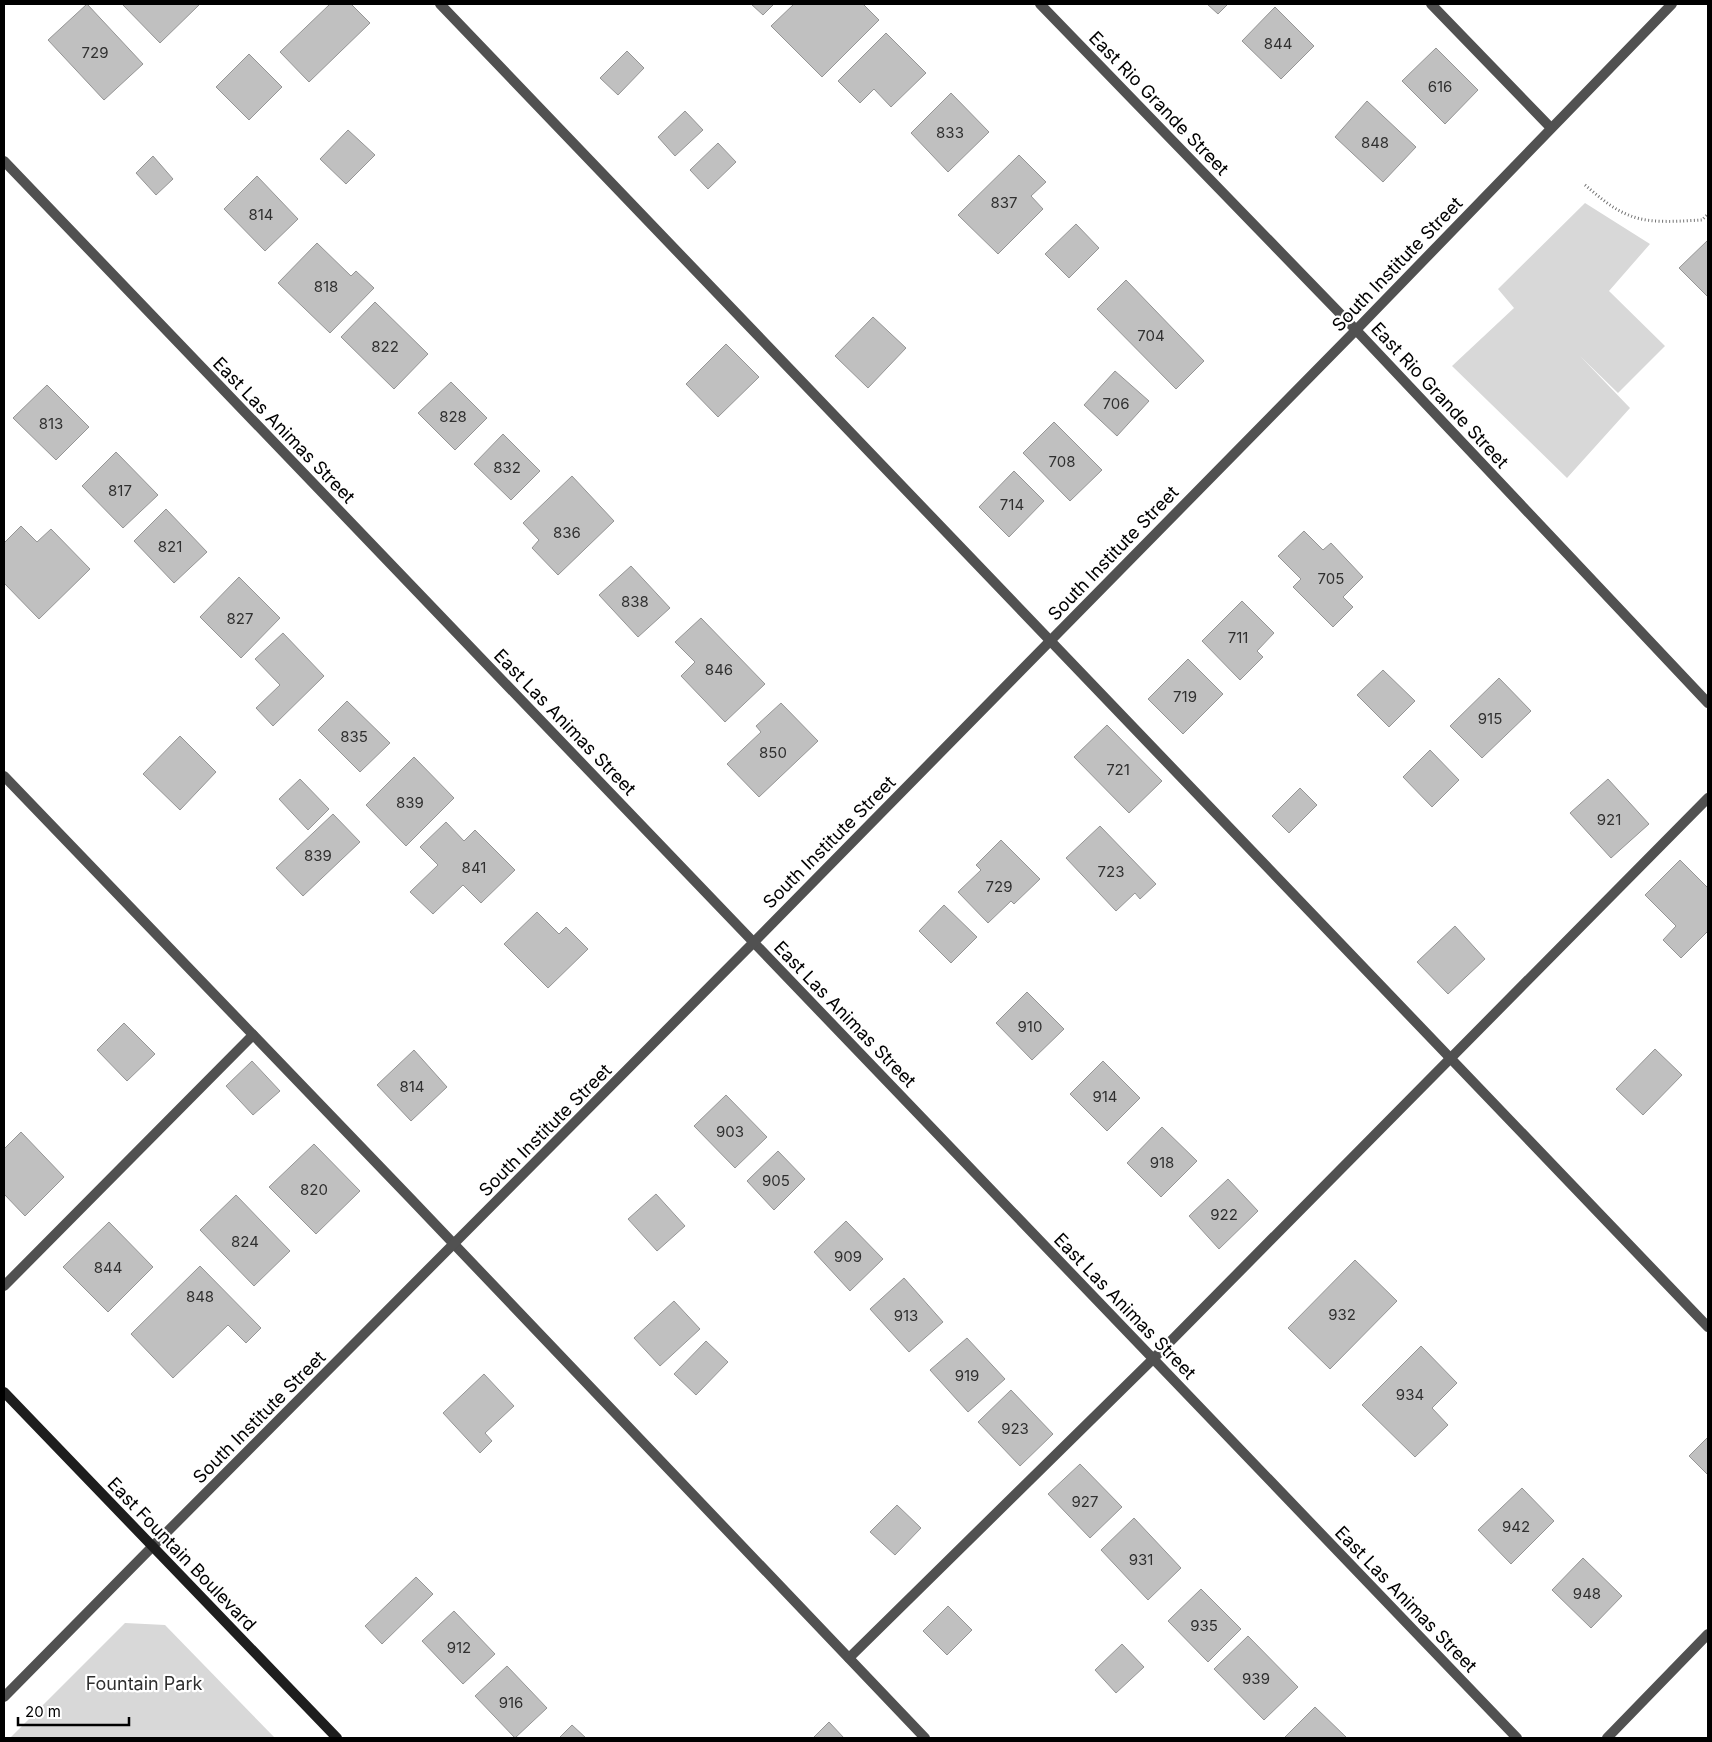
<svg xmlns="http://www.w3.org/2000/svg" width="1712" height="1742" font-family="Inter,sans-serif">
	<rect width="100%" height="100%" fill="#fff"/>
	<!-- green -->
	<g fill="#d8d8d8">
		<polygon points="1585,203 1650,244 1609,291 1665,346 1618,393 1580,356 1630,408 1567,478 1452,366 1514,308 1498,289"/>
		<polygon points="125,1623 165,1625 275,1738 10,1738"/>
	</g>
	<!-- building -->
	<g fill="#c0c0c0" stroke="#959595">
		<polygon points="87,4 143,64 104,100 48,40"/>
		<polygon points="122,4 200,4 160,43"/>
		<polygon points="330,4 351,4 370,23 309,82 280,52"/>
		<polygon points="751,4 774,4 763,15"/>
		<polygon points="794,4 863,4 879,20 822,77 771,26"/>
		<polygon points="1207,4 1228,4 1218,14"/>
		<polygon points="1275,7 1314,46 1281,79 1242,41"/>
		<polygon points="886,33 926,73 891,107 874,89 860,103 838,81"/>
		<polygon points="1436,48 1478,90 1445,124 1402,81"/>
		<polygon points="627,51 644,68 618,95 600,78"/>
		<polygon points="249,54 282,87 249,120 216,87"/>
		<polygon points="951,93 989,132 948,172 911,133"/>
		<polygon points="1367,101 1416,147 1383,182 1335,137"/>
		<polygon points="685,111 703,130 675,156 658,137"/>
		<polygon points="348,130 375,155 346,184 320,159"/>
		<polygon points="718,143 736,162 708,189 690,170"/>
		<polygon points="1019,155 1046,182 1031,196 1043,209 998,254 958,215"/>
		<polygon points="153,156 173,179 156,195 136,173"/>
		<polygon points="257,176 298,219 265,251 224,209"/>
		<polygon points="1076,224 1099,248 1069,278 1045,254"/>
		<polygon points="1708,240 1708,297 1679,268"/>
		<polygon points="317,243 351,276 356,271 374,288 330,333 278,283"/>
		<polygon points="1126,280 1204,361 1176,389 1097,309"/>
		<polygon points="375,302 428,354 394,389 341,337"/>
		<polygon points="873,317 906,348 868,388 835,356"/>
		<polygon points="726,344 759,377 718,417 686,384"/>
		<polygon points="1115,371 1149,401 1117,436 1084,405"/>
		<polygon points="451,382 487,418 455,450 418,413"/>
		<polygon points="47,385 89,427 56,460 13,418"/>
		<polygon points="1054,422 1102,470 1070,501 1023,453"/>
		<polygon points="503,434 540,471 511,500 474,464"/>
		<polygon points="116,452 158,495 123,528 82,486"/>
		<polygon points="1014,471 1044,501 1009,537 979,507"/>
		<polygon points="572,476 614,521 558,575 532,548 539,540 523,523"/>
		<polygon points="166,509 207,552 174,583 134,541"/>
		<polygon points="21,526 37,542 51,529 90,569 39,619 4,583 4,543"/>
		<polygon points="1304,531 1323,550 1331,543 1363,577 1343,597 1353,607 1333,627 1293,587 1301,579 1278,556"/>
		<polygon points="631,566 670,608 638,637 599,595"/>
		<polygon points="239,577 280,618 241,658 200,617"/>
		<polygon points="1242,601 1274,633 1257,651 1263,657 1240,680 1202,641"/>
		<polygon points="701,618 765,684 725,722 681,676 695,662 675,642"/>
		<polygon points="283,633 324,676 273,726 256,708 280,685 255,659"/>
		<polygon points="1188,659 1223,694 1183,734 1148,699"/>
		<polygon points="1383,670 1415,701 1389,727 1357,695"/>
		<polygon points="1499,678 1531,711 1482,758 1450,726"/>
		<polygon points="347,701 390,743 360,772 318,730"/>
		<polygon points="781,703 818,741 759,797 727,764 761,732 756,726"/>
		<polygon points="1107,725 1162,781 1129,813 1074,757"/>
		<polygon points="180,736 216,772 180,810 143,774"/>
		<polygon points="1430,750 1459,780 1432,807 1403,777"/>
		<polygon points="414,757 454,798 406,846 366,805"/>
		<polygon points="300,779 329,809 308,830 279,799"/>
		<polygon points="1608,779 1649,824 1611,858 1570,813"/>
		<polygon points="1300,788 1317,805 1289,833 1272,816"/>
		<polygon points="333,814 360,842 303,896 276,868"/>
		<polygon points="446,822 464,841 475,830 515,870 481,903 463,885 433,914 410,892 438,865 420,847"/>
		<polygon points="1100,826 1156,884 1140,899 1135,893 1116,911 1066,858"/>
		<polygon points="1001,840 1040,879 1014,904 1011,901 988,923 958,892 981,870 976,865"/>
		<polygon points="1680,860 1708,888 1708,931 1681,958 1663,940 1676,926 1645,895"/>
		<polygon points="944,905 977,937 951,963 919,931"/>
		<polygon points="537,912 559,934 566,927 588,949 548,988 504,944"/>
		<polygon points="1455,926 1485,959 1448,994 1417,962"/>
		<polygon points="1027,992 1064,1029 1032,1060 996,1023"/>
		<polygon points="124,1023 155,1054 127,1081 97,1050"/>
		<polygon points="1655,1049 1682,1075 1643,1115 1616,1089"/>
		<polygon points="414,1050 447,1087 411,1121 377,1085"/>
		<polygon points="252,1061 280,1091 253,1115 226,1086"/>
		<polygon points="1103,1061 1140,1098 1107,1131 1070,1094"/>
		<polygon points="726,1095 767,1137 735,1168 694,1126"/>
		<polygon points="1162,1127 1197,1161 1161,1197 1127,1163"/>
		<polygon points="21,1132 64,1177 25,1216 4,1194 4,1149"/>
		<polygon points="314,1144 360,1191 316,1234 269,1187"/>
		<polygon points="778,1151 805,1179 774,1210 747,1181"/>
		<polygon points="1228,1179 1258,1211 1219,1249 1189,1216"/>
		<polygon points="656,1194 685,1226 657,1251 628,1219"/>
		<polygon points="236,1195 290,1251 254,1286 200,1230"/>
		<polygon points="846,1221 883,1259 850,1291 814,1252"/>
		<polygon points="109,1222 153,1267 108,1312 63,1267"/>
		<polygon points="1355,1260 1397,1301 1330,1369 1288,1328"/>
		<polygon points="200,1266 261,1328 246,1343 228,1325 173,1378 131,1334"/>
		<polygon points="904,1278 943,1322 909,1352 870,1309"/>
		<polygon points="674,1301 700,1329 660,1366 634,1338"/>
		<polygon points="967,1338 1005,1379 968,1412 930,1370"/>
		<polygon points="706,1341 728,1362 696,1395 674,1374"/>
		<polygon points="1421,1346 1457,1383 1432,1408 1448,1425 1415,1457 1362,1405"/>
		<polygon points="484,1374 514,1406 485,1433 492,1441 480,1453 443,1413"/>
		<polygon points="1011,1390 1053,1434 1020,1466 978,1422"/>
		<polygon points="1708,1437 1708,1475 1689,1456"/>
		<polygon points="1080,1464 1122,1507 1090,1538 1048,1494"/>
		<polygon points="1522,1488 1554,1521 1511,1564 1478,1530"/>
		<polygon points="897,1505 921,1528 895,1555 870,1532"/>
		<polygon points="1134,1518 1181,1568 1148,1600 1101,1550"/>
		<polygon points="1583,1558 1622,1596 1591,1628 1552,1590"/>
		<polygon points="416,1577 433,1594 382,1644 365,1626"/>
		<polygon points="1201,1589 1241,1629 1208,1662 1168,1621"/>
		<polygon points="948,1606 972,1630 947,1655 923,1631"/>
		<polygon points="454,1611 495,1654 463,1684 422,1641"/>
		<polygon points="1248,1636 1298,1687 1264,1720 1214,1669"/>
		<polygon points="1122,1644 1144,1667 1116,1693 1095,1670"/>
		<polygon points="507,1666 547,1708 515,1738 475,1696"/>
		<polygon points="1315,1707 1347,1738 1284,1738"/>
		<polygon points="829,1722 844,1738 813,1738"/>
		<polygon points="572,1725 586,1738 559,1738"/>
	</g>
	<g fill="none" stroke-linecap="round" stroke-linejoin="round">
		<!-- path -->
		<path stroke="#737373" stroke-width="3" stroke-dasharray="1 2.5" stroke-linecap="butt" d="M1585 185C1599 197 1614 210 1631 216 1651 224 1680 221 1702 220L1708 214"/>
		<!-- service -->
		<g stroke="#515151" stroke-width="10">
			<polyline points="440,4 1708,1327"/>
			<polyline points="1431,4 1551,128"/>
			<polyline points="4,776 411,1199 925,1738"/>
			<polyline points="4,1286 253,1035"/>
			<polyline points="849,1658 1153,1359 1708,798"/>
		</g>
		<!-- minor -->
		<g stroke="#515151" stroke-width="10">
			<polyline points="1040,4 1356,330 1708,703"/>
			<polyline points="4,161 1517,1738"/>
			<polyline points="4,1697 153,1546"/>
			<polyline points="1607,1738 1708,1634"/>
		</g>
		<!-- tertiary -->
		<polyline stroke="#515151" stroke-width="10" points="153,1546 754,942 1356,330 1672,4"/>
		<!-- secondary -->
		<polyline stroke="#1e1e1e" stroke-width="10" points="4,1392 337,1738"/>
	</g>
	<g text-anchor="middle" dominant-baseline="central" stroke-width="4.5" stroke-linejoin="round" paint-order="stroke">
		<!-- number labels -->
		<g font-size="15" fill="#303030">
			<text x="1278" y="43">844</text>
			<text x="95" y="52">729</text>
			<text x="1440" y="86">616</text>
			<text x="950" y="132">833</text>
			<text x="1375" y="142">848</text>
			<text x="1004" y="202">837</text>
			<text x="261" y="214">814</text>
			<text x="326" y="286">818</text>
			<text x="1151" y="335">704</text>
			<text x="385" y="346">822</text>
			<text x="1116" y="403">706</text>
			<text x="453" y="416">828</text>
			<text x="51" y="423">813</text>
			<text x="1062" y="461">708</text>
			<text x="507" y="467">832</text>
			<text x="120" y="490">817</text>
			<text x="1012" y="504">714</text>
			<text x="567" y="532">836</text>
			<text x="170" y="546">821</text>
			<text x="1331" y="578">705</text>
			<text x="635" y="601">838</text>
			<text x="240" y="618">827</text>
			<text x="1238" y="637">711</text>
			<text x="719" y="669">846</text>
			<text x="1185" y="696">719</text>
			<text x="1490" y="718">915</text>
			<text x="354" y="736">835</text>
			<text x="773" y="752">850</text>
			<text x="1118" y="769">721</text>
			<text x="410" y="802">839</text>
			<text x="1609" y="819">921</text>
			<text x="318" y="855">839</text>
			<text x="474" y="867">841</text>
			<text x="1111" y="871">723</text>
			<text x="999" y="886">729</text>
			<text x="1030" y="1026">910</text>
			<text x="412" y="1086">814</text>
			<text x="1105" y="1096">914</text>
			<text x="730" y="1131">903</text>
			<text x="1162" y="1162">918</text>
			<text x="776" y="1180">905</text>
			<text x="314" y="1189">820</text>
			<text x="1224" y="1214">922</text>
			<text x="245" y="1241">824</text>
			<text x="848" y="1256">909</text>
			<text x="108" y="1267">844</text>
			<text x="200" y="1296">848</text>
			<text x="1342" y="1314">932</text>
			<text x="906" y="1315">913</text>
			<text x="967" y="1375">919</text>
			<text x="1410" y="1394">934</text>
			<text x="1015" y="1428">923</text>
			<text x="1085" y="1501">927</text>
			<text x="1516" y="1526">942</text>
			<text x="1141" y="1559">931</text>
			<text x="1587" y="1593">948</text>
			<text x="1204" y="1625">935</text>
			<text x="459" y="1647">912</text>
			<text x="1256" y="1678">939</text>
			<text x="511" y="1702">916</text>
		</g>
		<!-- street labels -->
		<g font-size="18" fill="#000" stroke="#fff">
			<text transform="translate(1159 103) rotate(46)">East Rio Grande Street</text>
			<text transform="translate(1397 264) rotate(-46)">South Institute Street</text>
			<text transform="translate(1440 395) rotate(47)">East Rio Grande Street</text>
			<text transform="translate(284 430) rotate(46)">East Las Animas Street</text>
			<text transform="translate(1113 553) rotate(-46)">South Institute Street</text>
			<text transform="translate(565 722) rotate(46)">East Las Animas Street</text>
			<text transform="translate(829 842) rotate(-45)">South Institute Street</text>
			<text transform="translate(845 1014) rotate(46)">East Las Animas Street</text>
			<text transform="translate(545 1130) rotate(-45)">South Institute Street</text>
			<text transform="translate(1125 1306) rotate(46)">East Las Animas Street</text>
			<text transform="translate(259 1417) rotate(-45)">South Institute Street</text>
			<text transform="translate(182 1554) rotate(46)">East Fountain Boulevard</text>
			<text transform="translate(1406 1599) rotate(46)">East Las Animas Street</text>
		</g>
		<!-- park labels -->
		<g font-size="18" fill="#2f2f2f" stroke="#fff">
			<text x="144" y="1683">Fountain Park</text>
		</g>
	</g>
	<!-- border -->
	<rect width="1712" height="1742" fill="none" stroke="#000000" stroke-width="10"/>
	<!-- scale -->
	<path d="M18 1717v8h111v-8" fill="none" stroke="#000000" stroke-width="2.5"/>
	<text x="25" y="1717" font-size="15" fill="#000000" stroke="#ffffff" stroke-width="4" paint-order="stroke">20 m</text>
</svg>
